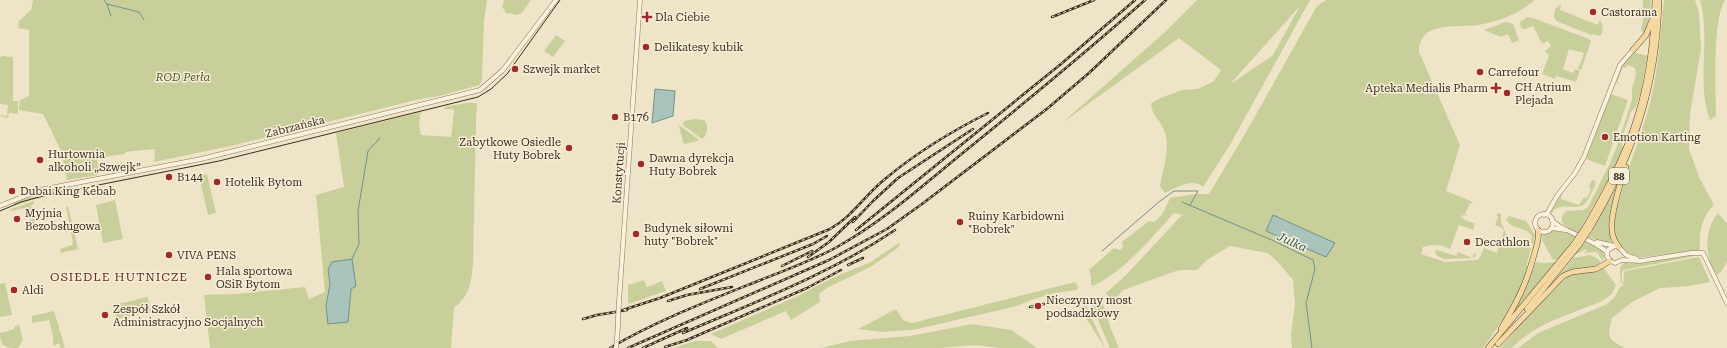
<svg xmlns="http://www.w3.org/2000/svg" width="1727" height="348" font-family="'Roboto Serif',serif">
	<rect width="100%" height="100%" fill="#f0e4c8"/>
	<!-- green -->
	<g fill="#c9cf9b" fill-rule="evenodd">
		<polygon points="33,0 487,0 484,21 482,80 480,85 439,96 420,99 231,146 154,162 155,149 125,152 125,154 97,158 99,175 67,180 63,160 65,159 43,114 19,110 20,100 29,96 29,30 18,28 19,21 31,10"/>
		<polygon points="504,0 531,0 521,14 515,15 512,13 507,14 502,7"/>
		<path d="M1197 0H1310L1231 143 1203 187C1194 177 1175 188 1165 193L1160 186C1163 168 1172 145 1163 128 1158 117 1152 116 1151 103L1163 97 1182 90 1198 89 1214 81 1221 70 1179 38 1062 123 1165 32ZM1300 6 1273 55 1232 83V82Z"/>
		<path d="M1326 0H1534C1522 13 1495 23 1478 25 1456 28 1419 20 1419 52L1460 145 1446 191 1471 201 1473 204 1470 203 1465 214 1468 216 1463 215 1461 218 1475 224 1473 230 1459 225 1450 249C1440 244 1434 244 1423 247L1421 254 1445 262 1477 260 1480 257 1484 248 1497 253 1504 231 1502 228 1495 225 1498 217 1496 215 1499 213 1501 214V223L1507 236 1511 240 1531 248 1527 263V275L1524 282 1504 318 1483 348H1292L1291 335 1295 303 1293 280 1276 260 1267 253 1230 246 1207 260 1197 270H1179L1123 290 1118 296 1111 299 1106 293 1126 275 1182 215 1174 213C1149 240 1127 269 1093 286L1091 284V276L1089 270 1114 248 1120 250 1123 247 1122 242 1149 221 1155 222 1163 213 1170 198 1196 194H1209L1245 134 1317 6Z"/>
		<polygon points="1643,0 1651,0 1649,18 1644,34 1641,30 1643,22"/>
		<path d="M1664 0H1695L1699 12 1701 49 1690 114 1689 149 1699 177 1714 205C1701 218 1699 233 1700 250L1636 258C1624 253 1615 241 1615 228 1614 218 1617 208 1620 198 1627 170 1638 144 1646 117 1658 79 1660 39 1664 0Z"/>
		<path d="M1700 0H1725C1712 21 1716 89 1716 116L1710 120C1696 82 1711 40 1700 0Z"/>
		<path d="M1561 4 1560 10 1598 25 1600 19C1602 24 1605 31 1600 36L1592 34 1591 35 1556 21 1554 17 1555 9Z"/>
		<polygon points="1528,17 1533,18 1589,39 1591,41 1581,70 1578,69 1584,53 1569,49 1563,69 1573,73 1575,69 1580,71 1576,82 1556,76 1555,79 1542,74 1549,55 1545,51 1551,46 1548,41 1542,44 1533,26 1525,29 1521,28 1520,22"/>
		<polygon points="1506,22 1513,24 1519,40 1512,43 1508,34 1501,37 1484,30"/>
		<polygon points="556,35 565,41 553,57 544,51"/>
		<path d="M1635 53 1645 55 1647 57 1641 91 1636 106 1631 112 1621 141 1623 147 1622 151 1609 178 1578 233C1568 228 1555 223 1566 211L1583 210 1588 207 1610 163 1617 146 1632 100V88L1636 75 1635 68 1627 65 1626 68 1623 67 1617 82 1620 83 1618 84 1616 82C1619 72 1624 56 1635 53Z"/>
		<polygon points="2,56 13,57 13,101 18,101 18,114 9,113 8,118 0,116 1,115 7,116 8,105 0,104 0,58"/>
		<polygon points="1611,94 1628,100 1605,166 1586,159"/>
		<path d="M466 103H477L476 122 473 264C471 283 470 295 454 308L451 348H210L204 295 235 294 305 287 309 299 325 292 316 195 344 187 336 133 421 112 419 123 421 135 451 137 454 112 453 109H445L444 107Z"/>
		<path d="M694 119 704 120C709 125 708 134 702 139L683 125 684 121Z"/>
		<polygon points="680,126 698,139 698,141 684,144 679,127"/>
		<polygon points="207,174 216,213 208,215 199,176"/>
		<path d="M1592 180 1595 181C1596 185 1594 188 1592 192 1589 197 1587 203 1583 205 1571 211 1560 200 1551 214H1550L1562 193 1561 199 1579 205 1584 197 1586 199 1591 190 1589 186Z"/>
		<polygon points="1617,186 1609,221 1611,241 1610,243 1603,243 1589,237"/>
		<polygon points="70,187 71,192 31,200 15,206 13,203 45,191"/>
		<polygon points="115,200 123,239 103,243 96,205"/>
		<polygon points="34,201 34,204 31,205 36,227 30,229 27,225 32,218 29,207 11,211 11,209"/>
		<polygon points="68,206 78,249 61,253 60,249 72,245 73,243 66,207"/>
		<path d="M1718 213 1727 224V262L1721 272 1717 275C1714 270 1710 264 1709 258 1705 243 1708 224 1718 213Z"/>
		<path d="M1509 216 1526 221 1535 235 1533 244 1531 243 1532 236C1524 226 1512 230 1506 220Z"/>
		<polygon points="1556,230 1575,236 1560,258 1553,260 1542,240 1543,235"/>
		<path d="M1586 241C1594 245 1602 247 1605 257L1602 261 1597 252 1583 253 1587 251 1586 249 1575 255Z"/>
		<polygon points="900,242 899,247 872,266 827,288 819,294 820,302 791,320 786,311 721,339 711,334 798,296 832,278 871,262"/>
		<polygon points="1437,250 1456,256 1458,252 1472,258 1474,253 1476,254 1475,257 1472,258 1444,259 1436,255 1435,251"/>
		<polygon points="1590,255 1598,259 1601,263 1592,267 1577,269 1553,284 1573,258"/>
		<polygon points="1695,255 1691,257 1624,270 1622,272 1622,283 1621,284 1620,267 1625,262 1642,262"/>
		<path d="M1699 257 1710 282 1689 286 1660 288 1632 302 1612 318C1607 337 1607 339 1625 348H1518L1538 333 1607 304 1615 297 1620 287 1623 286 1624 274 1625 271Z"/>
		<polygon points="1536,262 1545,263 1557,262 1514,313 1513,310 1522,295"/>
		<path d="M1603 267 1616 285 1612 294 1602 301C1572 314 1535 323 1512 348H1500L1533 310 1566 278 1572 274Z"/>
		<polygon points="644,280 647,287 662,281 666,291 628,304 628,285"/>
		<polygon points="1075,282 1078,286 1077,290 1055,293 1034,299 1017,306 913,330 881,332 858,329 896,309 903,320 912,323"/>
		<polygon points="5,283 12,315 0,317 0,284"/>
		<polygon points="148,297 151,312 116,319 113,305"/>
		<polygon points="1101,301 1105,309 1111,329 1119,348 1110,348 1092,306"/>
		<polygon points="1086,305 1104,345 1105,348 1079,307"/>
		<polygon points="54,311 65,348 61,348 59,343 53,346 53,336 49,320 32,323 32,316"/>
		<polygon points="972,324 1011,330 1037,348 1000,348 976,345 940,348 821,348 850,341 910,336"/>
		<path d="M19 325 23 340 18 348C4 348 0 346 0 331L1 333 14 329 15 326Z"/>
		<polygon points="695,341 711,341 718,348 673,348"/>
	</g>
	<!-- water -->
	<g fill="#a9c4bc" stroke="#6f938a">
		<polygon points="655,89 675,91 673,116 652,123"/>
		<polygon points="1273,215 1335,243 1326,257 1266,231"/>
		<polygon points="352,259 356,286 351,289 348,322 328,324 326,306 330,284 328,269 332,262"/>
	</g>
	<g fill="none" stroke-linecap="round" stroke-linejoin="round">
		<!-- stream -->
		<g stroke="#6f938a" stroke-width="1">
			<polyline points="104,0 107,4 111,16"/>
			<polyline points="107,4 139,12 144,20"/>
			<polyline points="1182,202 1274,241 1313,260 1315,269 1306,303 1312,348"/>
			<polyline points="1102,251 1160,201 1174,191 1198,191 1190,205"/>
			<polyline points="352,259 359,244 358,211 368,151 380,138"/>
		</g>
		<!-- tertiary casing -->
		<g stroke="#8d765c" stroke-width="5">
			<g id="tertiary">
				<polyline points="0,206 40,190 201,159 480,90 503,70 556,0"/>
				<circle cx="1544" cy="223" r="9"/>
				<polyline points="1544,215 1548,212 1557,196 1575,173 1584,157 1620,65 1633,50"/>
				<path d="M1552 221C1568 234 1591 238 1607 252"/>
				<polyline points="1552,228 1565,230"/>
				<polyline points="1597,242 1619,247 1626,255 1637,259"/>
				<polyline points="1613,247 1608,250 1607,256 1610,261 1615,263 1622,260 1640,261 1691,253 1703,253 1727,303"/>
				<polyline points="619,302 640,0"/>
				<polyline points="618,327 618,318"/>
			</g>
		</g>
		<!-- primary casing -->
		<g stroke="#5b4430" stroke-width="6">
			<g id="primary">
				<polyline points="1633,50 1646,35 1653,18"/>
				<path d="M1585 228C1605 193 1625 157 1637 118 1649 80 1654 39 1655 0"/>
				<path d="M1589 230C1633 156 1657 87 1659 0"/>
				<path d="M1619 247C1615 242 1612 236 1612 230 1610 216 1621 180 1626 167"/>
				<polyline points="1527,309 1579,245"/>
				<path d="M1501 329C1517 302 1526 285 1534 255 1536 247 1540 239 1538 230"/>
				<polyline points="1498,344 1563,276 1572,272 1596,269 1610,261"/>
				<polyline points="1488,348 1574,244"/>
			</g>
		</g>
		<!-- tertiary -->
		<use href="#tertiary" stroke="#faf1dc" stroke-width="4"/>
		<!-- primary -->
		<use href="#primary" stroke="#f3d9a0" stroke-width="5"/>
		<!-- tram -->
		<polyline stroke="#3d2e20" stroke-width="1" points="0,211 21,202 43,196 219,161 478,97 491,89 507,74 560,0"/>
		<!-- rail casing -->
		<g stroke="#3d2e20" stroke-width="2.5">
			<g id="rail">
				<polyline points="1052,17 1094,0"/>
				<polyline points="853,222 873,201 898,178 973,129"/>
				<polyline points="856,230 1061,64 1135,0"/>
				<polyline points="808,257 829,242 855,217"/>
				<polyline points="848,265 863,258"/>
				<polyline points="782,266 812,251"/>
				<polyline points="700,289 813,244 827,236"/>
				<polyline points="668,301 687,295 732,287"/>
				<polyline points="1030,307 1044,304"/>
				<path d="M623 310 660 298 830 229C852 217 865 195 885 179 916 153 952 131 988 113"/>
				<polyline points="583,319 597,315 627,310"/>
				<path d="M683 333C755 302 830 274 895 230"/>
				<polyline points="665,347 687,340 807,288 841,270"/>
				<path d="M610 348C656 321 708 301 758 281 785 270 812 261 837 247 882 222 920 188 959 156 1022 105 1084 54 1145 0"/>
				<polyline points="628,348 829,260 887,229 922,204 1048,108 1089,73 1166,0"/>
				<polyline points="643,348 687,328"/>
			</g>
		</g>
		<!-- rail -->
		<use href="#rail" stroke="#f7eed8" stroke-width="1" stroke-dasharray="3" stroke-linecap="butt"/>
		<!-- tertiary-bridge casing -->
		<g stroke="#8d765c" stroke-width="5" stroke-linecap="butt">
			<g id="tertiary-bridge">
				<polyline points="618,318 619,302"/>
				<polyline points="616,348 618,327"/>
			</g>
		</g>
		<!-- primary-bridge casing -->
		<g stroke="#5b4430" stroke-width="6" stroke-linecap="butt">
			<g id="primary-bridge">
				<polyline points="1574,244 1585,228"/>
				<polyline points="1579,245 1589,230"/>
			</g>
		</g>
		<!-- tertiary-bridge -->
		<use href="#tertiary-bridge" stroke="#faf1dc" stroke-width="4"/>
		<!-- primary-bridge -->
		<use href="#primary-bridge" stroke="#f3d9a0" stroke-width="5"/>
	</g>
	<!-- markers -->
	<g fill="#9e2a2b" stroke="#f7eed8" stroke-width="1.5">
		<circle cx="1593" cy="12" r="4"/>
		<path d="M645 11h4v4h4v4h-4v4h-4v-4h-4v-4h4z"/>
		<circle cx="646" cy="47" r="4"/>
		<circle cx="515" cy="69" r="4"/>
		<circle cx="1480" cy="72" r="4"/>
		<path d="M1494 82h4v4h4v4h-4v4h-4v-4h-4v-4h4z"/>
		<circle cx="1507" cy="93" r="4"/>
		<circle cx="615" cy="117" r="4"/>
		<circle cx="1605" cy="137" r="4"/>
		<circle cx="569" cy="148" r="4"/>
		<circle cx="40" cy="160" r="4"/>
		<circle cx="641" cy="164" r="4"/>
		<circle cx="169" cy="177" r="4"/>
		<circle cx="217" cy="182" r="4"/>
		<circle cx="12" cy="191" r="4"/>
		<circle cx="17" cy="219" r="4"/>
		<circle cx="960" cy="222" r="4"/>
		<circle cx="636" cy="234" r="4"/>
		<circle cx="1467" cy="242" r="4"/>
		<circle cx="169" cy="255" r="4"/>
		<circle cx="208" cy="277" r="4"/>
		<circle cx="14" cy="290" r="4"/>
		<circle cx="1038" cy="306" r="4"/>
		<circle cx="105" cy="315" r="4"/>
	</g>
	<g text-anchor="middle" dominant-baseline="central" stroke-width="3" stroke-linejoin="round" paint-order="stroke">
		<!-- shield labels -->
		<rect fill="#f7eed8" stroke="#756857" stroke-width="1" x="1609" y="168" width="20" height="16" rx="3"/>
		<g font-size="10" font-weight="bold" fill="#3d2e20">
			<text x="1619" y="176">88</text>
		</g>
		<!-- poi labels -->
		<g font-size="11" fill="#3d2e20" stroke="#f7eed8" text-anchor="start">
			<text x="1601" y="12">Castorama</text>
			<text x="655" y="17">Dla Ciebie</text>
			<text x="654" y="47">Delikatesy kubik</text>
			<text x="523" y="69">Szwejk market</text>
			<text x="1488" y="72">Carrefour</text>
			<text x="1515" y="87">CH Atrium<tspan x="1515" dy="13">Plejada</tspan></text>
			<text x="1488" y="88" text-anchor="end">Apteka Medialis Pharm</text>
			<text x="623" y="117">B176</text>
			<text x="1613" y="137">Emotion Karting</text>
			<text x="561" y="142" text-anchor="end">Zabytkowe Osiedle<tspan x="561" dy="13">Huty Bobrek</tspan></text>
			<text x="48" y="154">Hurtownia<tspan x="48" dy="13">alkoholi „Szwejk”</tspan></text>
			<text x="649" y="158">Dawna dyrekcja<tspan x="649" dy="13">Huty Bobrek</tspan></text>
			<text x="177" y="177">B144</text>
			<text x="225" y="182">Hotelik Bytom</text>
			<text x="20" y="191">Dubai King Kebab</text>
			<text x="25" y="213">Myjnia<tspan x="25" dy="13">Bezobsługowa</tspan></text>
			<text x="968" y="216">Ruiny Karbidowni<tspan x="968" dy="13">"Bobrek"</tspan></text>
			<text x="644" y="228">Budynek siłowni<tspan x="644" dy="13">huty "Bobrek"</tspan></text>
			<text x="1475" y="242">Decathlon</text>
			<text x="177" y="255">VIVA PENS</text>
			<text x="216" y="271">Hala sportowa<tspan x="216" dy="13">OSiR Bytom</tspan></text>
			<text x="22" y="290">Aldi</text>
			<text x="1046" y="300">Nieczynny most<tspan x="1046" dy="13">podsadzkowy</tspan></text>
			<text x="113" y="309">Zespół Szkół<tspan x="113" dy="13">Administracyjno Socjalnych</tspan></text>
		</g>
		<!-- park labels -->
		<g font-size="11" font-style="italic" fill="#4d5a26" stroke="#f7eed8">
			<text x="183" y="77">ROD Perła</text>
		</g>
		<!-- street labels -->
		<g font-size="11" fill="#3d2e20" stroke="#f7eed8">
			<text transform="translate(295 127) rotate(-14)">Zabrzańska</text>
			<text transform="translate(619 173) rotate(-86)">Konstytucji</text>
		</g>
		<!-- water labels -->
		<g font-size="12" font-style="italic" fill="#2f5d5a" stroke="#f7eed8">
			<text transform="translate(1292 242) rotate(24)">Julka</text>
		</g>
		<!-- neighbourhood labels -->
		<g font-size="12" letter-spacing="1" fill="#6b2e1e" stroke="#f7eed8">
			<text x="119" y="277">OSIEDLE HUTNICZE</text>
		</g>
	</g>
</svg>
